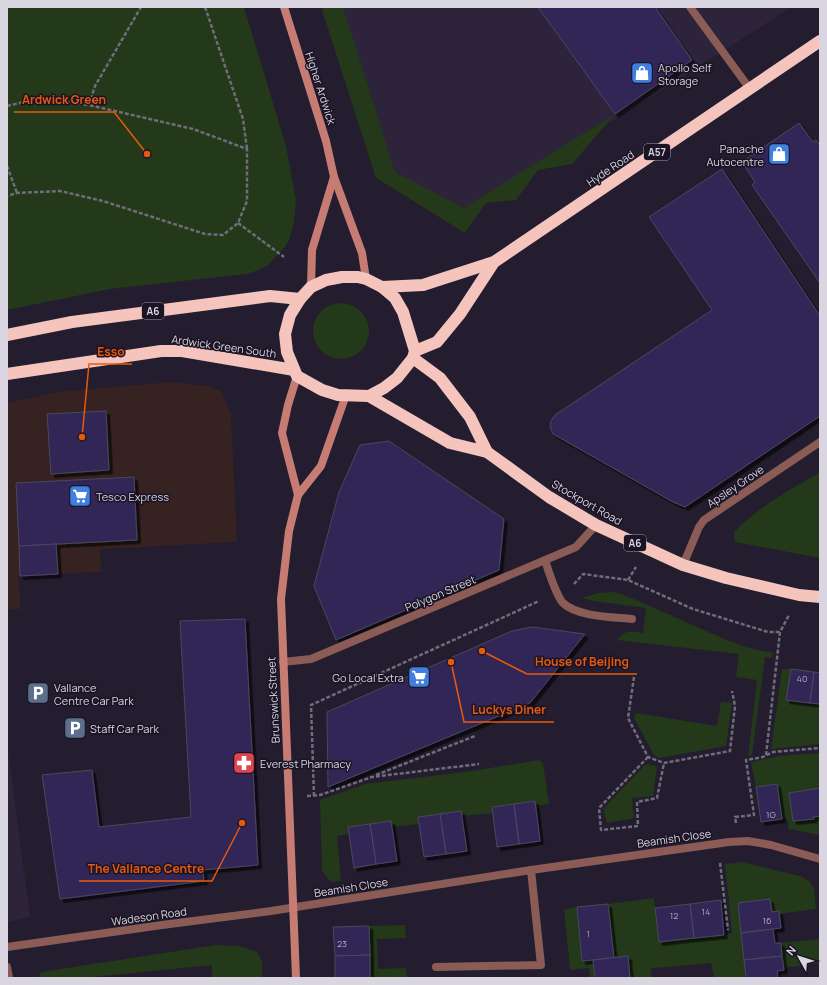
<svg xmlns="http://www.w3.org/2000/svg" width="827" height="985" font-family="Manrope,sans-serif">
	<defs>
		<filter id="shadow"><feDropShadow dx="3.5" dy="3.5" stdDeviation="0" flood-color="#0009"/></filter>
	</defs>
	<rect width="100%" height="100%" fill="#231d2f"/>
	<!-- commercial -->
	<polygon fill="#352221" points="170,382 208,386 222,392 231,413 237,542 100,549 101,572 18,575 21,609 7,610 7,403 56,392"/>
	<!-- built -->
	<g fill="#2d243b">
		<polygon points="328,7 792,7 460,218 380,166"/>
		<polygon points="7,743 30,917 7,922"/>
	</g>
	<!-- green -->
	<g fill="#23391a">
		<polygon points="7,7 244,7 286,146 296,200 294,223 289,240 285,247 268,265 256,271 246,274 110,289 7,310"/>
		<polygon points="324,7 343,7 395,172 464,208 615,114 572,164 538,170 516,200 486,203 465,233 376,178 322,10"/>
		<circle cx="341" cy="331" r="28"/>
		<path d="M820 472V558L735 542 734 532C756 508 792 489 820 472Z"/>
		<path d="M616 592C659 608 699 630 743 646 752 649 763 651 773 653L772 658 765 657 752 755 748 756 757 680 736 677 739 654 617 640C626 629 631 632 643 633L646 608 593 601 582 598 598 593Z"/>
		<polygon points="782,669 791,669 786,699 820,704 820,744 771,749"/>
		<polygon points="721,702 732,703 726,746 659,758 654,755 634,718 636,713 717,726"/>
		<polygon points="820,753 820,788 789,793 793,821 813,819 813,817 820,816 820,835 789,829 787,819 782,819 777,784 756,787 751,762 779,756"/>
		<polygon points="539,760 543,763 549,804 535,806 534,801 492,807 493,813 462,816 461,811 418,817 419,824 392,827 391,821 349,827 349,834 337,836 341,881 333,882 328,879 322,871 320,800 365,784 472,771"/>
		<polygon points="646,764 657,766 653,796 632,798 634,818 607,823 603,809"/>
		<polygon points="742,862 800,876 809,881 814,888 816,909 779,914 779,911 772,912 768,900 738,903 746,978 714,978 711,963 655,968 650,969 652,978 630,978 628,956 614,958 608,904 654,898 655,908 724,935 732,933 725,864"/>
		<polygon points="577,907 582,961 593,960 595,978 590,978 589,968 570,970 564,909"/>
		<polygon points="405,925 406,938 377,939 378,969 406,968 407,978 370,978 369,926"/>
		<polygon points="819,939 820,963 784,968 781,943"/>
		<polygon points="216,945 240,946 257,952 262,961 262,978 212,978 212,965 84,978 38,978 41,972"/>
	</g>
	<!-- building -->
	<g fill="#302857" stroke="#49485d" filter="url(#shadow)">
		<polygon points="538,7 655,7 692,60 615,114"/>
		<polygon points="799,123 813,142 816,140 820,146 820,283 752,185 755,182 742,162"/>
		<polygon points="722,169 820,316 820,416 685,507 673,502 553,434 550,427 551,421 555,415 712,310 649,217"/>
		<polygon points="106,411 109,470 51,474 47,414"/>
		<polygon points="389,441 504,519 499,570 336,640 314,586 339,492 360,445"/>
		<polygon points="134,477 137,540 19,546 16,483"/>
		<polygon points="56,544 58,574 20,576 19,546"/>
		<polygon points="245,619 258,865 203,870 204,881 60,899 42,775 92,770 99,827 191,817 180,621"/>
		<polygon points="532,627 585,634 530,703 328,787 327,712 512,631"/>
		<polygon points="791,669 814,672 810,703 786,700"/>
		<polygon points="814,672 820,673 820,704 810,703"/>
		<polygon points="777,784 782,819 761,822 756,787"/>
		<polygon points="820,788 820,816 813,817 814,819 793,821 789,793"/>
		<polygon points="535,801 540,841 519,844 514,804"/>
		<polygon points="514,804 519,844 497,847 492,807"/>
		<polygon points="461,811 467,851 446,854 440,814"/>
		<polygon points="440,814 446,854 424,857 418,817"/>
		<polygon points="391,821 397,861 376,864 370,824"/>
		<polygon points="370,824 376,864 354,868 348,827"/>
		<polygon points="770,899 772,912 779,911 781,928 741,933 738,903"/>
		<polygon points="721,900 724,935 694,938 690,904"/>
		<polygon points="608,904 614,958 582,961 577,907"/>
		<polygon points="690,904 694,938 659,942 655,908"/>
		<polygon points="369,926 370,955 335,956 333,927"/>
		<polygon points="773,929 775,943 781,943 782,956 744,960 741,933"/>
		<polygon points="370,955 370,978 335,978 335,956"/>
		<polygon points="628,956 630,978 595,978 593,960"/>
		<polygon points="782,956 784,970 777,971 778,978 746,978 744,960"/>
	</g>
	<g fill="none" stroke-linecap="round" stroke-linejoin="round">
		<!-- path -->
		<g stroke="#716c7b" stroke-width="2.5" stroke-dasharray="4 2" stroke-linecap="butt">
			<polyline points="205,7 243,119 247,149"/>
			<polyline points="89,105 95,86 141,7"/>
			<polyline points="7,106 36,99 89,105 193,129 247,149 247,201 238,223 223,235 205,234 103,201 60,191 17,193 7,196"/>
			<polyline points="7,166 17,193"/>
			<polyline points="238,223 284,257"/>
			<polyline points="628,580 636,567"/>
			<polyline points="574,584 583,574 628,580 693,609 768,632 780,632"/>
			<polyline points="634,677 628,718 648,757 664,763 730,751 735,706 732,691"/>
			<polyline points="766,755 780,632 789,615"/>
			<polyline points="648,757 599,808 601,830 638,826 637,802 657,798 664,763"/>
			<polyline points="376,775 475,736"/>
			<polyline points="307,796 320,795 372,777 479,764"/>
			<polyline points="314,796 311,705 539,601"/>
			<polyline points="736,823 735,817 754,815 746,760 763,757 773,752 820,748"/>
			<polyline points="720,863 728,930"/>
		</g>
		<!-- lane -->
		<g stroke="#8b5b55" stroke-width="8">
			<polyline points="690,7 750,89"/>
			<path d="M545 560C548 570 557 597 563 603 578 617 613 617 632 619"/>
			<polyline points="7,967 9,978"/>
		</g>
		<!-- street -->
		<g stroke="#8b5b55" stroke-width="8">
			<polyline points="683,565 699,527 704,520 820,442"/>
			<polyline points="283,662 311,659 576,547 596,525"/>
			<polyline points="7,947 162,925 271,911 531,870 729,842 748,841 771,845 820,859"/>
			<polyline points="436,967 541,965 531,870"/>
		</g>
		<!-- secondary -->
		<g stroke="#c77c73" stroke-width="8">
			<polyline points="284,7 326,141 334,177 362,253 366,279"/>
			<polyline points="311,287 312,250 334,177"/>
			<polyline points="297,376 288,405 282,433 298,495"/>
			<polyline points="296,978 281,599 289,531 298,495 321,466 346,395"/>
		</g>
		<!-- highway -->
		<g stroke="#f4c4bd" stroke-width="12">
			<polygon points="342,277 358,277 366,279 382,287 395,298 403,312 415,351 413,358 397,378 384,388 369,396 338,395 322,390 297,376 287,352 285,334 290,315 300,299 311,287 326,280"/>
			<polyline points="382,287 423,285 494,262 820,41"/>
			<polyline points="7,335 72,322 270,296 300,299"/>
			<polyline points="415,351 437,342 460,314 494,262"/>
			<polyline points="413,358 440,378 470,417 487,452"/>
			<polyline points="7,374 161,351 182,351 294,370"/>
			<polyline points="369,396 450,443 487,452 549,497 596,525 683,565 726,578 799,595 820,597"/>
		</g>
	</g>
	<!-- icons -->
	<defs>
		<g id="shop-square" transform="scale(1.15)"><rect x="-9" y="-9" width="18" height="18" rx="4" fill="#3f7fe0" stroke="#1a1425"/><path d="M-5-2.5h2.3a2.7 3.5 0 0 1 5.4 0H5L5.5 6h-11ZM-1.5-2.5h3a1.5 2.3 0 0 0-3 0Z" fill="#fff"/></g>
		<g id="supermarket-square" transform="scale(1.15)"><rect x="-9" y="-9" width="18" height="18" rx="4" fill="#3f7fe0" stroke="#1a1425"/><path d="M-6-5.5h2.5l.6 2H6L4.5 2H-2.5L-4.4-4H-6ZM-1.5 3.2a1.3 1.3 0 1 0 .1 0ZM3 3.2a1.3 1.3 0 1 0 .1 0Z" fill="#fff"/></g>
		<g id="parking-square" transform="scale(1.15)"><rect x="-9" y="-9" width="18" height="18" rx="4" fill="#5c6f8a" stroke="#1a1425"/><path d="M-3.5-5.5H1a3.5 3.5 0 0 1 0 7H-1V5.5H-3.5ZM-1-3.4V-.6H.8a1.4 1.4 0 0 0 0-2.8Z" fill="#fff"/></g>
		<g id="pharmacy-square" transform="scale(1.15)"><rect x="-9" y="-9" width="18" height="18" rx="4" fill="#e0444e" stroke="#1a1425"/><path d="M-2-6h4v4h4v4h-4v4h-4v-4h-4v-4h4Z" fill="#fff"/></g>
	</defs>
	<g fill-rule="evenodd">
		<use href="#shop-square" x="642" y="73"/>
		<use href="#shop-square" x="779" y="154"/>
		<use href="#supermarket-square" x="80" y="496"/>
		<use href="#supermarket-square" x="419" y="677"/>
		<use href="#parking-square" x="38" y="693"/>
		<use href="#parking-square" x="75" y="728"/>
		<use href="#pharmacy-square" x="244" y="763"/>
	</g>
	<g text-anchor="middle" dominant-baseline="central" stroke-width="3" stroke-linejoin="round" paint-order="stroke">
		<!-- number labels -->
		<g font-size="9" fill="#afaabe">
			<text x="802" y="678">40</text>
			<text x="771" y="814">1G</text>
			<text x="706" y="911">14</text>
			<text x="674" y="915">12</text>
			<text x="767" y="920">16</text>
			<text x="588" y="933">1</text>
			<text x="342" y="943">23</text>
		</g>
		<!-- shield labels -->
		<g fill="#1a1425" stroke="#a09ba9" stroke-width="1">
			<rect x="644" y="144" width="26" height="16" rx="3"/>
			<rect x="142" y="303" width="22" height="16" rx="3"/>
			<rect x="624" y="535" width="22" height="16" rx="3"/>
		</g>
		<g font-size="10" font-weight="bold" fill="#d9d5e1">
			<text x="657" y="152">A57</text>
			<text x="153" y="311">A6</text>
			<text x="635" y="543">A6</text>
		</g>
		<!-- poi labels -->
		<g font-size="11" fill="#d9d5e1" stroke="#1a1425" text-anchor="start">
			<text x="658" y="67">Apollo Self<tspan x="658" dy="13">Storage</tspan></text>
			<text x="764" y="148" text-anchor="end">Panache<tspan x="764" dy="13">Autocentre</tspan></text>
			<text x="96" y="496">Tesco Express</text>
			<text x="404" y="677" text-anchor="end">Go Local Extra</text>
			<text x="54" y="687">Vallance<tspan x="54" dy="13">Centre Car Park</tspan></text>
			<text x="90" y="728">Staff Car Park</text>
			<text x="260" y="763">Everest Pharmacy</text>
		</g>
		<!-- street labels -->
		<g font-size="11" fill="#d9d5e1" stroke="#1a1425">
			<text transform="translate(321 88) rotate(72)">Higher Ardwick</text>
			<text transform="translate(610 168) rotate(-34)">Hyde Road</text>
			<text transform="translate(224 346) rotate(8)">Ardwick Green South</text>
			<text transform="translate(735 486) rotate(-34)">Apsley Grove</text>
			<text transform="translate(587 502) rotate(30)">Stockport Road</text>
			<text transform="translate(440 593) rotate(-23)">Polygon Street</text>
			<text transform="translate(273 700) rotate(-93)">Brunswick Street</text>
			<text transform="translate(674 838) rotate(-8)">Beamish Close</text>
			<text transform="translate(351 887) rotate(-9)">Beamish Close</text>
			<text transform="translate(149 916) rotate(-8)">Wadeson Road</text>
		</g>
	</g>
	<!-- callouts -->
	<path fill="none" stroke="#e8590c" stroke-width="1.5" d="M147 154L114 112H14M82 437L89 364H132M482 651L527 674H637M451 662L464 722H554M242 823L212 881H79"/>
	<g fill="#e8590c" stroke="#1a1425" stroke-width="1.5">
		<circle cx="147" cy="154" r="4"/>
		<circle cx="82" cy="437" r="4"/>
		<circle cx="482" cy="651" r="4"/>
		<circle cx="451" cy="662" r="4"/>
		<circle cx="242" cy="823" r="4"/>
	</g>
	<g font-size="12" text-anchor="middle" font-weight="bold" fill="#e8590c" stroke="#1a1425" stroke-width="3" stroke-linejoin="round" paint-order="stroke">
		<text x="64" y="104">Ardwick Green</text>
		<text x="111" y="356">Esso</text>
		<text x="582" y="666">House of Beijing</text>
		<text x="509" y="714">Luckys Diner</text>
		<text x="146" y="873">The Vallance Centre</text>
	</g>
	<!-- border -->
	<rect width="827" height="985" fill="none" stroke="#d9d5e1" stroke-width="16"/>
	<!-- north arrow -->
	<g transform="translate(799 957) rotate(309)" stroke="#1a1425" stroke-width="3" paint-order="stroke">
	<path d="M0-3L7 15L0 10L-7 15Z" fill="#d9d5e1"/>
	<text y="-6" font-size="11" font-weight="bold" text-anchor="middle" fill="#d9d5e1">N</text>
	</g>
</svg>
